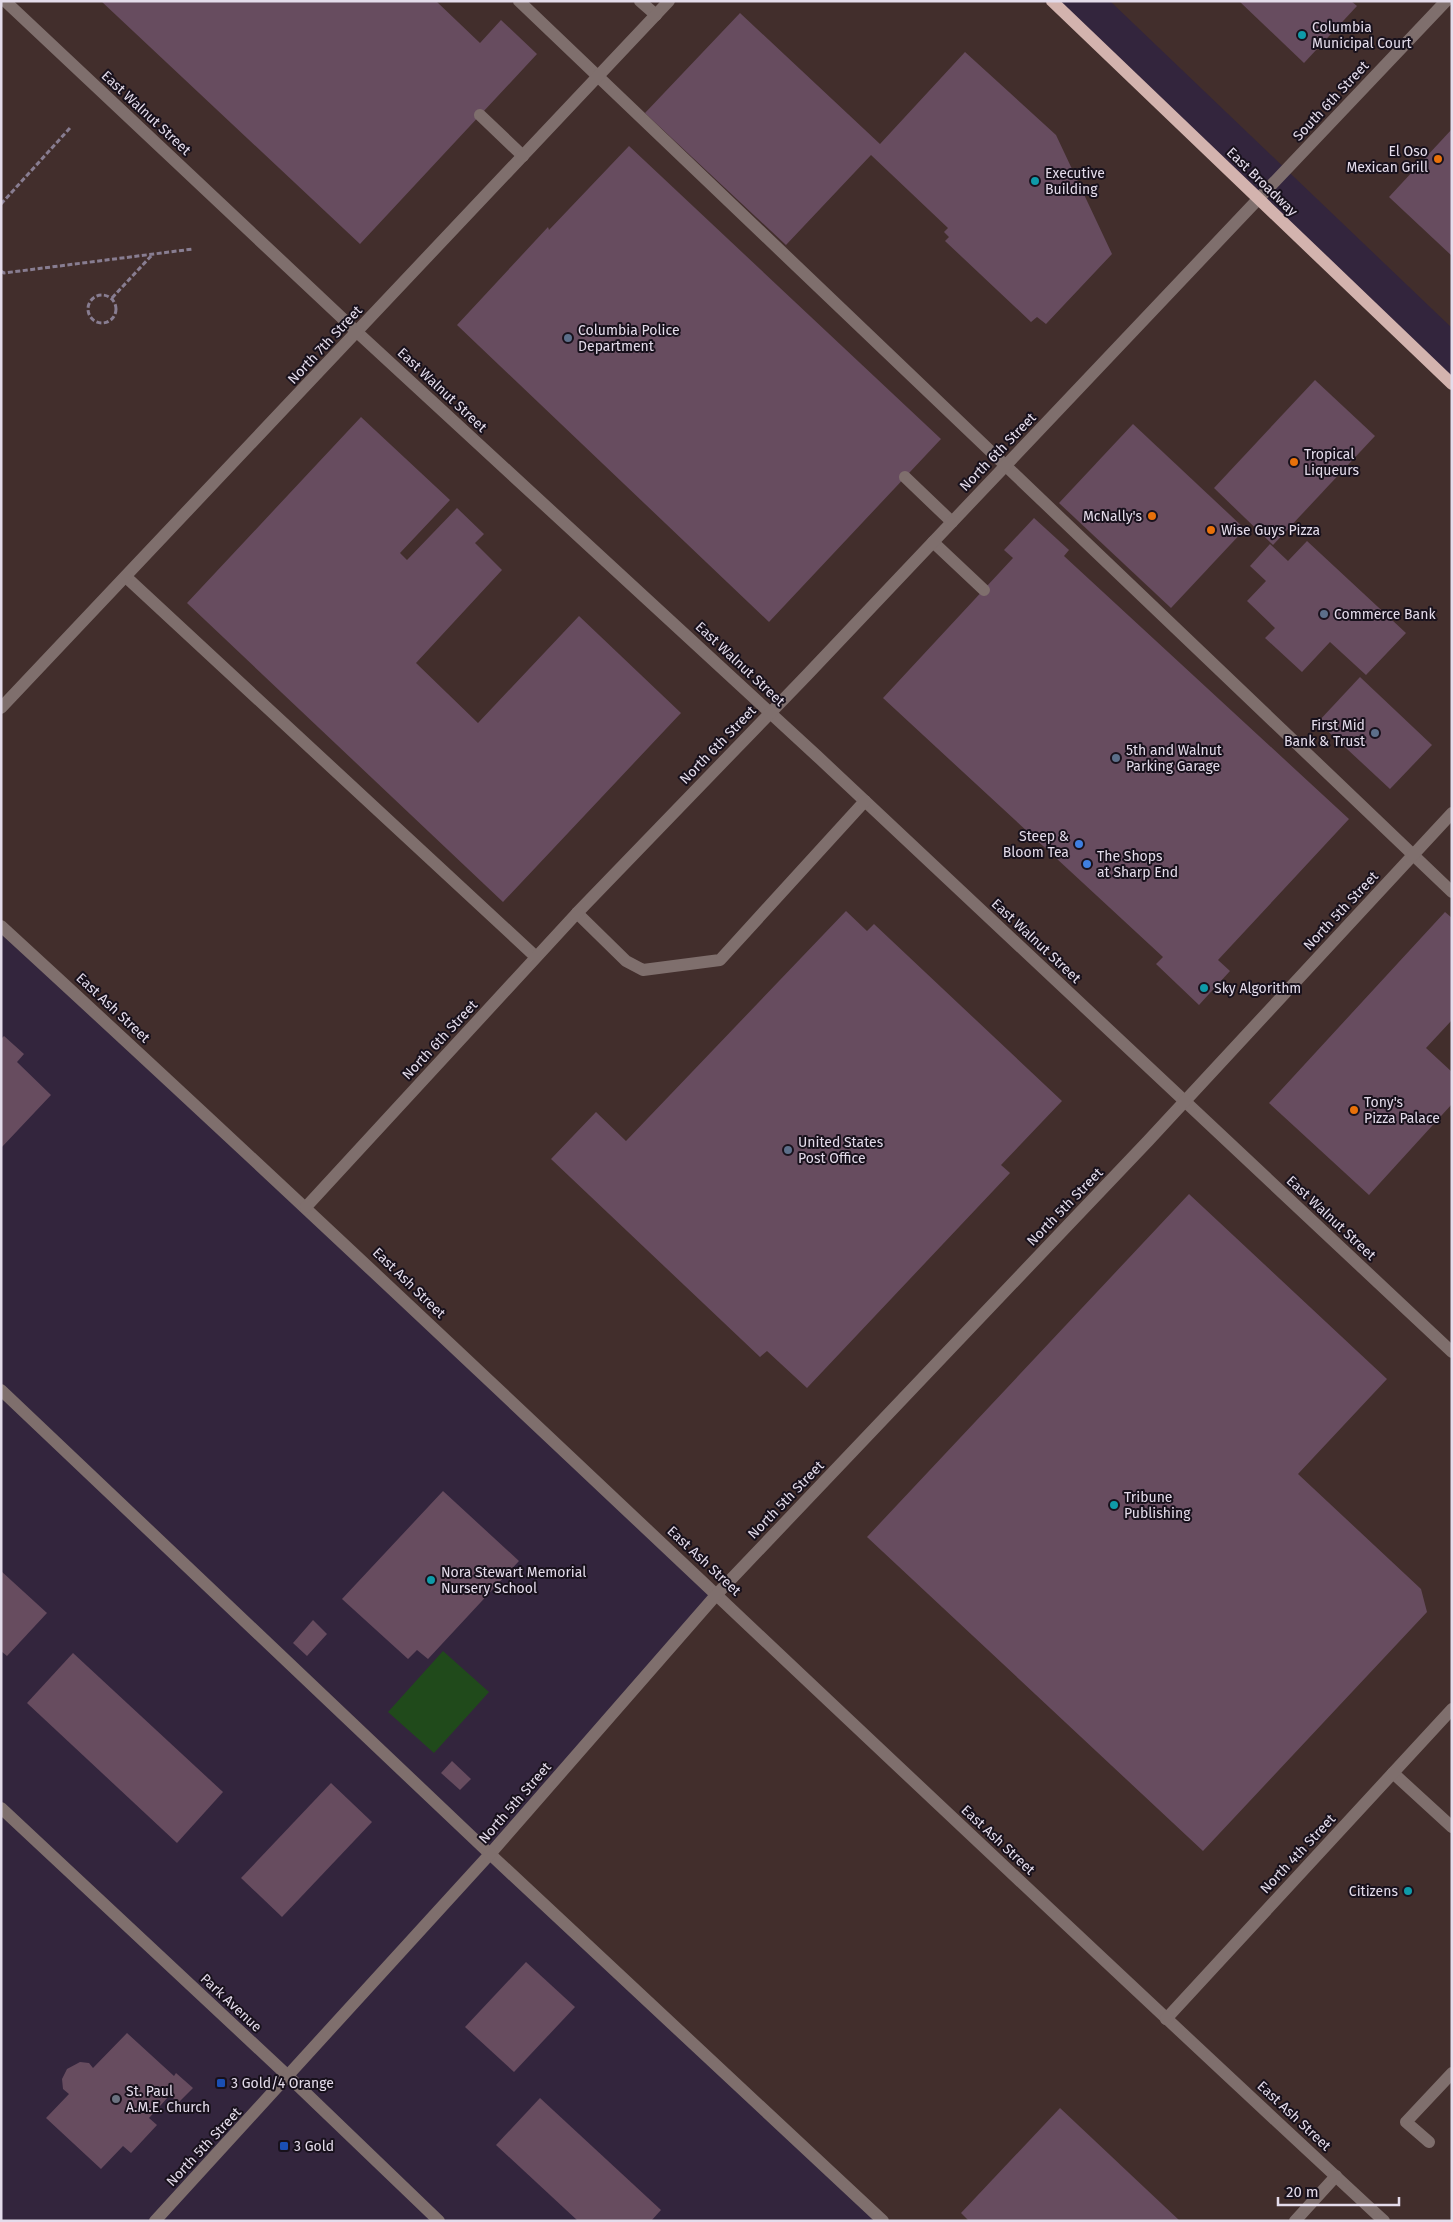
<svg xmlns="http://www.w3.org/2000/svg" width="1453" height="2222" font-family="'Fira Sans',sans-serif">
	<rect width="100%" height="100%" fill="#33253d"/>
	<!-- commercial -->
	<g fill="#422e2c">
		<polygon points="1,1 1052,1 1452,384 1452,2221 883,2221 490,1854 717,1594 1,926"/>
		<polygon points="1110,1 1452,1 1452,328"/>
	</g>
	<!-- green -->
	<polygon fill="#204a1b" points="443,1651 489,1692 434,1753 388,1712"/>
	<!-- building -->
	<g fill="#674c5f">
		<polygon points="101,1 436,1 480,43 501,20 537,54 360,244"/>
		<polygon points="1239,1 1351,1 1357,6 1304,63"/>
		<polygon points="740,13 880,144 965,52 1056,135 1112,254 1046,324 1037,317 1031,322 945,241 949,237 944,232 948,228 871,155 786,245 645,113"/>
		<polygon points="1452,129 1452,256 1389,197"/>
		<polygon points="629,146 941,439 769,622 457,325 548,227 549,230"/>
		<polygon points="1315,380 1375,436 1273,545 1214,488"/>
		<polygon points="361,417 450,500 400,553 407,560 457,508 484,534 475,543 502,570 416,663 478,723 579,616 681,713 503,902 187,603"/>
		<polygon points="1133,424 1245,529 1171,608 1059,503"/>
		<polygon points="1034,518 1069,550 1064,556 1349,819 1218,960 1230,971 1199,1005 1156,964 1163,957 883,698 1013,558 1004,550"/>
		<polygon points="1307,541 1406,633 1366,675 1330,642 1302,672 1265,638 1275,628 1247,601 1266,581 1250,566 1270,544 1288,561"/>
		<polygon points="1360,677 1432,745 1390,789 1318,722"/>
		<polygon points="846,911 867,931 874,924 1062,1101 1001,1165 1010,1173 807,1388 767,1351 760,1357 551,1159 596,1112 626,1141"/>
		<polygon points="1445,912 1452,918 1452,1020 1426,1048 1452,1072 1452,1104 1369,1195 1269,1103"/>
		<polygon points="4,1036 24,1054 17,1062 51,1095 1,1148 1,1039"/>
		<polygon points="1189,1194 1387,1379 1298,1474 1421,1589 1427,1612 1203,1851 867,1537"/>
		<polygon points="443,1491 519,1561 428,1659 417,1650 408,1659 342,1599"/>
		<polygon points="1,1571 47,1613 7,1656 1,1651"/>
		<polygon points="313,1620 327,1634 307,1656 293,1643"/>
		<polygon points="73,1653 223,1792 177,1843 27,1703"/>
		<polygon points="452,1761 471,1779 460,1790 441,1773"/>
		<polygon points="331,1783 372,1822 282,1917 241,1878"/>
		<polygon points="526,1962 575,2007 514,2072 465,2027"/>
		<polygon points="127,2033 174,2076 176,2073 193,2088 178,2103 170,2095 149,2118 157,2125 131,2153 123,2146 101,2169 46,2118 69,2094 63,2089 62,2079 67,2069 80,2062 89,2063 93,2068"/>
		<polygon points="540,2098 661,2210 651,2221 578,2221 496,2145"/>
		<polygon points="1060,2108 1180,2221 969,2221 961,2213"/>
	</g>
	<g fill="none" stroke-linecap="round" stroke-linejoin="round">
		<!-- path -->
		<g stroke="#887d91" stroke-width="3" stroke-dasharray="5 2.5" stroke-linecap="butt">
			<polyline points="1,204 70,128"/>
			<polyline points="1,271 4,273 193,249"/>
			<circle cx="102" cy="309" r="14"/>
			<polyline points="112,298 152,255"/>
		</g>
		<!-- minor -->
		<g stroke="#7f6f6d" stroke-width="12">
			<polyline points="5,1 358,333 817,756 1452,1352"/>
			<polyline points="519,1 1452,892"/>
			<polyline points="640,1 656,15"/>
			<polyline points="480,115 523,156"/>
			<polyline points="905,477 952,522"/>
			<polyline points="933,542 984,590"/>
			<polyline points="126,577 536,957"/>
			<polyline points="1,708 669,1"/>
			<polyline points="577,913 626,961 643,970 720,960 865,801"/>
			<path d="M1 926C466 1353 920 1792 1384 2221"/>
			<polyline points="306,1207 577,913 807,675 1446,1"/>
			<polyline points="1,1390 490,1854 883,2221"/>
			<polyline points="1393,1773 1452,1827"/>
			<polyline points="1,1808 289,2077 439,2221"/>
			<polyline points="1166,2019 1452,1709"/>
			<polyline points="1429,2142 1406,2122 1452,2073"/>
			<polyline points="155,2221 490,1854 717,1594 1148,1141 1452,813"/>
			<polyline points="1295,2221 1336,2176"/>
		</g>
		<!-- major -->
		<polyline stroke="#d3b3ae" stroke-width="12" points="1052,1 1452,384"/>
	</g>
	<!-- markers -->
	<g fill="#0f9aa8" stroke="#18111c" stroke-width="2">
		<circle cx="1302" cy="35" r="5"/>
		<circle cx="1035" cy="181" r="5"/>
		<circle cx="1204" cy="988" r="5"/>
		<circle cx="1114" cy="1505" r="5"/>
		<circle cx="431" cy="1580" r="5"/>
		<circle cx="1408" cy="1891" r="5"/>
	</g>
	<g fill="#e8710a" stroke="#18111c" stroke-width="2">
		<circle cx="1438" cy="159" r="5"/>
		<circle cx="1294" cy="462" r="5"/>
		<circle cx="1152" cy="516" r="5"/>
		<circle cx="1211" cy="530" r="5"/>
		<circle cx="1354" cy="1110" r="5"/>
	</g>
	<g fill="#5c6f8a" stroke="#18111c" stroke-width="2">
		<circle cx="568" cy="338" r="5"/>
		<circle cx="1324" cy="614" r="5"/>
		<circle cx="1375" cy="733" r="5"/>
		<circle cx="1116" cy="758" r="5"/>
		<circle cx="788" cy="1150" r="5"/>
	</g>
	<g fill="#3f7fe0" stroke="#18111c" stroke-width="2">
		<circle cx="1079" cy="844" r="5"/>
		<circle cx="1087" cy="864" r="5"/>
	</g>
	<g fill="#1a4fb4" stroke="#18111c" stroke-width="2">
		<rect x="216" y="2078" width="10" height="10" rx="2.5"/>
		<rect x="279" y="2141" width="10" height="10" rx="2.5"/>
	</g>
	<circle fill="#6b7280" stroke="#18111c" stroke-width="2" cx="116" cy="2099" r="5"/>
	<g text-anchor="middle" dominant-baseline="central" stroke-width="4" stroke-linejoin="round" paint-order="stroke">
		<!-- poi labels -->
		<g font-size="14" fill="#e4dceb" stroke="#18111c" text-anchor="start">
			<text x="1312" y="27">Columbia<tspan x="1312" dy="16">Municipal Court</tspan></text>
			<text x="1428" y="151" text-anchor="end">El Oso<tspan x="1428" dy="16">Mexican Grill</tspan></text>
			<text x="1045" y="173">Executive<tspan x="1045" dy="16">Building</tspan></text>
			<text x="578" y="330">Columbia Police<tspan x="578" dy="16">Department</tspan></text>
			<text x="1304" y="454">Tropical<tspan x="1304" dy="16">Liqueurs</tspan></text>
			<text x="1142" y="516" text-anchor="end">McNally's</text>
			<text x="1221" y="530">Wise Guys Pizza</text>
			<text x="1334" y="614">Commerce Bank</text>
			<text x="1365" y="725" text-anchor="end">First Mid<tspan x="1365" dy="16">Bank &amp; Trust</tspan></text>
			<text x="1126" y="750">5th and Walnut<tspan x="1126" dy="16">Parking Garage</tspan></text>
			<text x="1069" y="836" text-anchor="end">Steep &amp;<tspan x="1069" dy="16">Bloom Tea</tspan></text>
			<text x="1097" y="856">The Shops<tspan x="1097" dy="16">at Sharp End</tspan></text>
			<text x="1214" y="988">Sky Algorithm</text>
			<text x="1364" y="1102">Tony's<tspan x="1364" dy="16">Pizza Palace</tspan></text>
			<text x="798" y="1142">United States<tspan x="798" dy="16">Post Office</tspan></text>
			<text x="1124" y="1497">Tribune<tspan x="1124" dy="16">Publishing</tspan></text>
			<text x="441" y="1572">Nora Stewart Memorial<tspan x="441" dy="16">Nursery School</tspan></text>
			<text x="1398" y="1891" text-anchor="end">Citizens</text>
			<text x="231" y="2083">3 Gold/4 Orange</text>
			<text x="126" y="2091">St. Paul<tspan x="126" dy="16">A.M.E. Church</tspan></text>
			<text x="294" y="2146">3 Gold</text>
		</g>
		<!-- street labels -->
		<g font-size="14" fill="#e4dceb" stroke="#18111c">
			<text transform="translate(1331 101) rotate(-47)">South 6th Street</text>
			<text transform="translate(146 113) rotate(43)">East Walnut Street</text>
			<text transform="translate(1262 182) rotate(44)">East Broadway</text>
			<text transform="translate(325 345) rotate(-47)">North 7th Street</text>
			<text transform="translate(442 390) rotate(43)">East Walnut Street</text>
			<text transform="translate(998 452) rotate(-46)">North 6th Street</text>
			<text transform="translate(740 664) rotate(43)">East Walnut Street</text>
			<text transform="translate(718 745) rotate(-46)">North 6th Street</text>
			<text transform="translate(1341 911) rotate(-47)">North 5th Street</text>
			<text transform="translate(1036 941) rotate(43)">East Walnut Street</text>
			<text transform="translate(113 1008) rotate(43)">East Ash Street</text>
			<text transform="translate(440 1040) rotate(-47)">North 6th Street</text>
			<text transform="translate(1065 1207) rotate(-46)">North 5th Street</text>
			<text transform="translate(1331 1218) rotate(43)">East Walnut Street</text>
			<text transform="translate(409 1283) rotate(44)">East Ash Street</text>
			<text transform="translate(786 1500) rotate(-46)">North 5th Street</text>
			<text transform="translate(704 1561) rotate(43)">East Ash Street</text>
			<text transform="translate(515 1803) rotate(-49)">North 5th Street</text>
			<text transform="translate(998 1840) rotate(43)">East Ash Street</text>
			<text transform="translate(1298 1854) rotate(-47)">North 4th Street</text>
			<text transform="translate(231 2003) rotate(43)">Park Avenue</text>
			<text transform="translate(1294 2116) rotate(43)">East Ash Street</text>
			<text transform="translate(204 2147) rotate(-47)">North 5th Street</text>
		</g>
	</g>
	<!-- border -->
	<rect width="1453" height="2222" fill="none" stroke="#e4dceb" stroke-width="5"/>
	<!-- scale -->
	<path d="M1278 2197v8h121v-8" fill="none" stroke="#e4dceb" stroke-width="2.5"/>
	<text x="1286" y="2197" font-size="15" fill="#e4dceb" stroke="#18111c" stroke-width="4" paint-order="stroke">20 m</text>
</svg>
